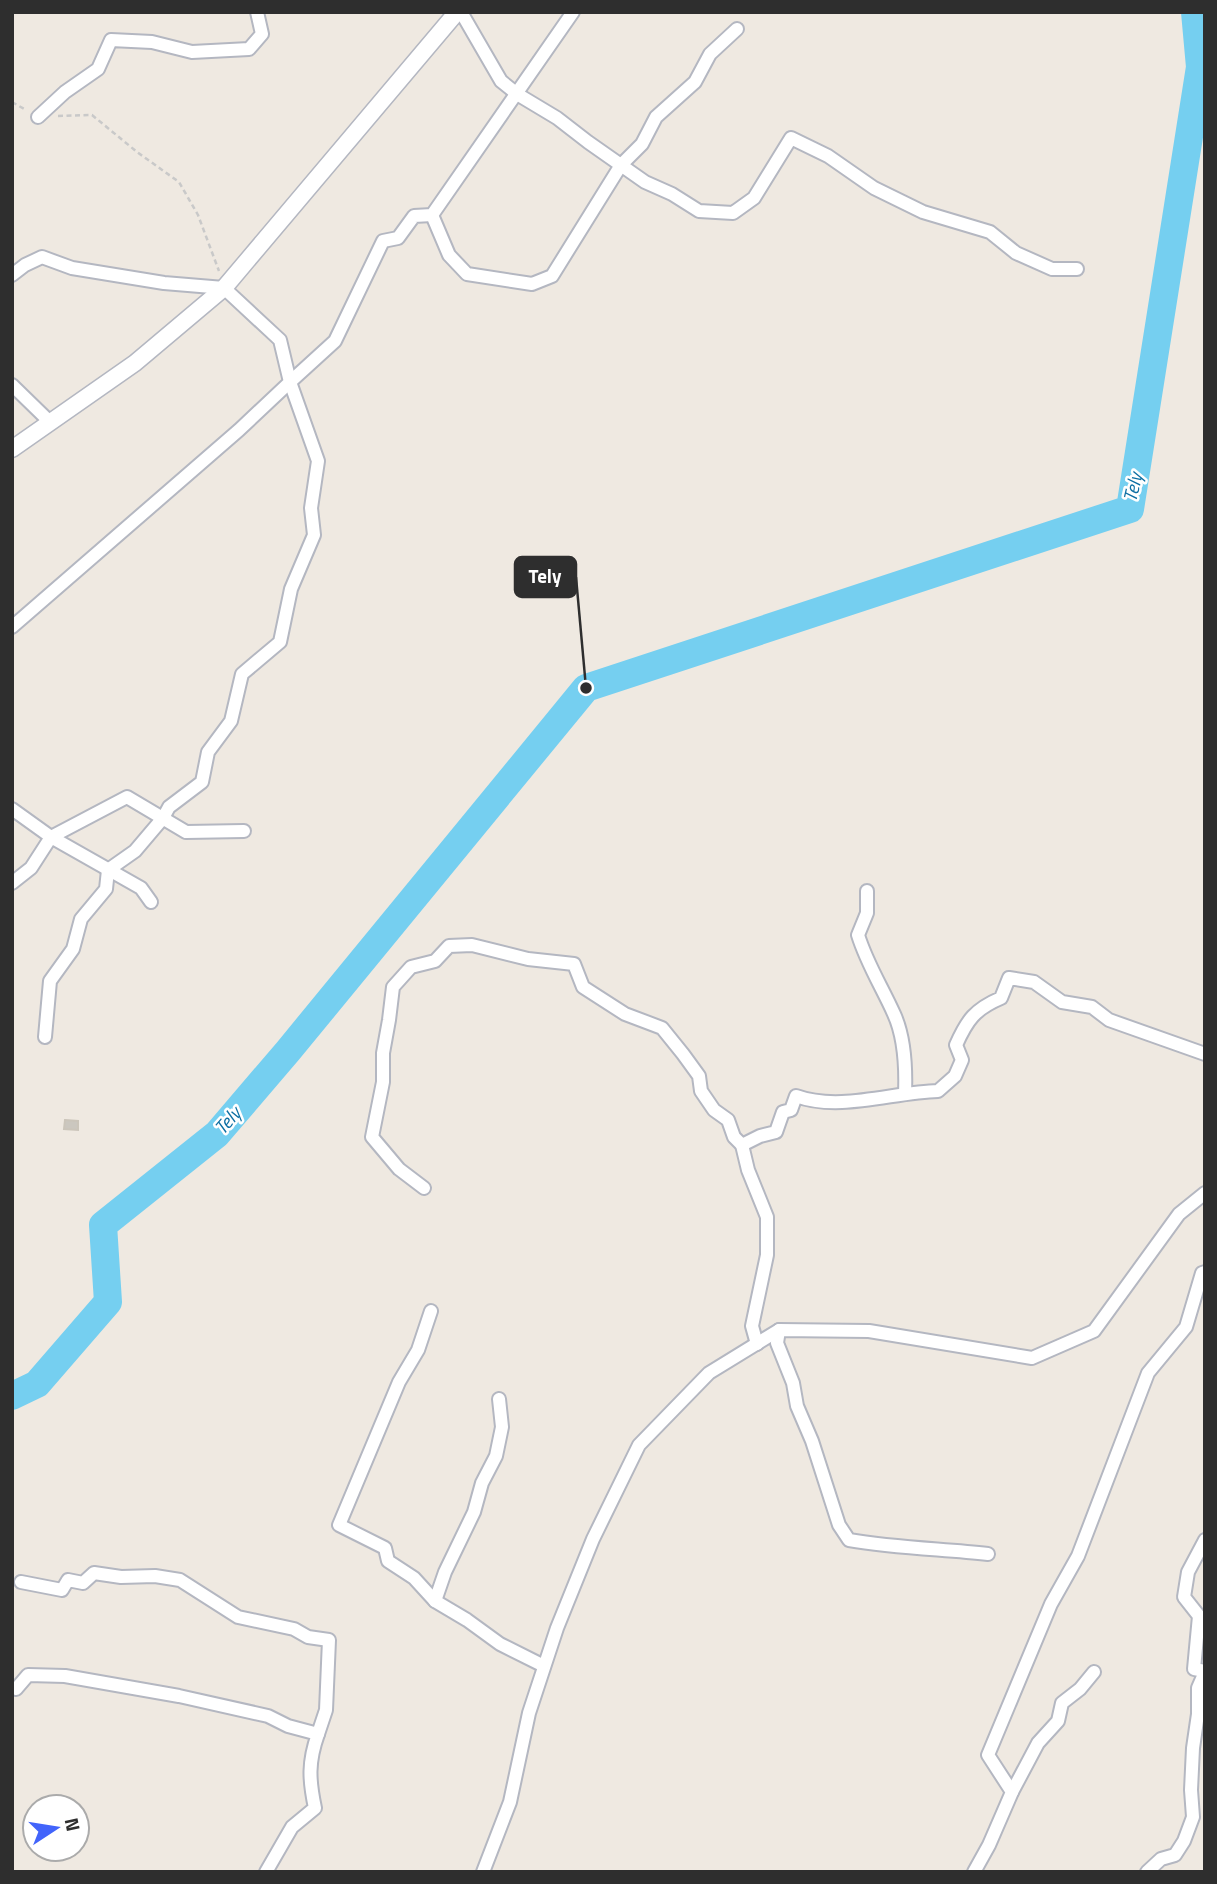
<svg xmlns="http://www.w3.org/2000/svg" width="1217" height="1884" font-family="'Titillium Web',sans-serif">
	<rect width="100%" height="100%" fill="#efe9e1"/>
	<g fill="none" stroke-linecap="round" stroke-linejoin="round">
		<!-- river -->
		<polyline stroke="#75cff0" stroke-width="28" points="12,1396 37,1384 108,1302 103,1225 217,1134 288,1051 586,688 1130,509 1200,67 1195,12"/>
	</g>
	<!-- building -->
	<polygon fill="#cbc7bf" stroke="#cbc5ba" stroke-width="2" points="65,1120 78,1121 78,1130 64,1129"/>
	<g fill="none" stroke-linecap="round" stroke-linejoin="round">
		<!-- minor casing -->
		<g stroke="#b4b7c1" stroke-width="16">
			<g id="minor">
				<polyline points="461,12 501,81 517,94 557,118 588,142 645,182 672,194 699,211 733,213 754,198 791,138 828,156 874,188 923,212 990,232 1016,253 1052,269 1077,269"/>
				<polyline points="38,117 65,92 98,69 111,40 152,42 192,52 249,49 262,34 257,12"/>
				<polyline points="432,215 449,255 467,274 532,284 552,276 621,165 642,144 656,117 695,82 710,54 737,29"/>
				<polyline points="12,275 25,265 42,257 72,268 164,283 224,288 280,340 290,382 239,430 12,627"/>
				<polyline points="12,385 50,422"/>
				<polyline points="12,809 51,837 141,888 151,902"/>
				<polyline points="12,883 31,868 51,837 127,797 186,832 244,831"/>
				<path d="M867 891V913L858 935C867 964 882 987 894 1014 905 1038 906 1068 905 1094"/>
				<polyline points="45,1037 50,981 73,949 81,919 106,889 108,870 135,851 163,818 169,807 202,782 208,752 231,721 242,674 280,642 291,589 314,535 311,508 318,461 290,382 335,341 383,241 398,238 414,216 432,215 573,12"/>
				<polyline points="424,1188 399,1169 372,1137 383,1082 383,1053 389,1020 393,987 411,967 435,961 449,946 472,945 528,959 574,964 583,987 625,1014 662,1028 683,1054 699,1076 701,1091 714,1110 728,1120 734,1137 742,1145"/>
				<polyline points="431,1311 418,1350 399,1382 339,1525 385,1548 388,1561 414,1578 435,1601 467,1620 500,1644 544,1666"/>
				<path d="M779 1330 777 1343 793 1383 797 1406 812 1441 839 1525 849 1540C895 1548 942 1549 988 1554"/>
				<path d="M757 1344 752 1326 767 1255V1217L748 1170 742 1145 760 1136 776 1132 783 1112 791 1110 796 1096C840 1112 893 1092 938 1091L955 1076 962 1060 956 1045C967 1020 975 1009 1001 998L1009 978 1034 982 1062 1002 1092 1007 1109 1020 1205 1054"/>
				<polyline points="1205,1540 1188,1572 1184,1597 1199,1616 1194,1669 1205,1671"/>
				<polyline points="21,1582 62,1590 68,1580 83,1583 94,1573 121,1577 155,1576 180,1580 238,1617 294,1629 308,1637 329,1640 326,1710 318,1734"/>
				<polyline points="435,1601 445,1572 474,1512 482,1483 496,1456 502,1427 499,1399"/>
				<path d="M12 1688 16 1689 28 1675 65 1676 179 1696 268 1716 288 1726 318 1734C308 1762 309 1780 315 1808L292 1827 266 1872"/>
				<polyline points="1012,1792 1038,1743 1058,1721 1062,1703 1080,1689 1094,1672"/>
				<polyline points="483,1872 510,1802 529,1713 557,1628 593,1539 639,1445 709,1373 779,1330 869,1331 1032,1358 1094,1331 1179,1214 1205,1193"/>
				<polyline points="974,1872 989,1845 1012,1792 988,1755 1051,1604 1078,1556 1148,1373 1186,1327 1202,1273 1205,1272"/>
				<polyline points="1147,1872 1161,1859 1175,1855 1184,1841 1193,1817 1191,1790 1193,1748 1198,1714 1198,1688 1205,1672"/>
			</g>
		</g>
		<!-- tertiary casing -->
		<g stroke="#b4b7c1" stroke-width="19">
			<polyline id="tertiary" points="12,449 135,363 224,288 457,12"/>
		</g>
		<!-- path -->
		<g stroke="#c9c9c9" stroke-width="2.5" stroke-dasharray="5 3.5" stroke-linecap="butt">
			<polyline points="12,102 26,110"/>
			<polyline points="58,116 92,115 137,152 179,182 198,215 219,271"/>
		</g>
		<!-- minor -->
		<use href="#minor" stroke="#fff" stroke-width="12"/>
		<!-- tertiary -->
		<use href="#tertiary" stroke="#fff" stroke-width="16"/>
	</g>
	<g text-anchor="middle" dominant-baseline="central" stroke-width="5" stroke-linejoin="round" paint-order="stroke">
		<!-- water labels -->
		<g font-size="19" font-style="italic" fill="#0d6fa3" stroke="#fff">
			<text transform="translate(1132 487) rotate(-77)">Tely</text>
			<text transform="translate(227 1120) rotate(-49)">Tely</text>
		</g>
	</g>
	<!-- callouts -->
	<path fill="none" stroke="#2e2e2e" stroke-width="2.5" d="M586 688L576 577"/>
	<circle fill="#2e2e2e" stroke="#fff" stroke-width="2.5" cx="586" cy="688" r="7"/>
	<rect fill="#2e2e2e" stroke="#2e2e2e" stroke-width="2.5" x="515" y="557" width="61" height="40" rx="7"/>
	<g font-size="19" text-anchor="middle" font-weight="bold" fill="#fff">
		<text x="545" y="583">Tely</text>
	</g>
	<!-- border -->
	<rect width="1217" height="1884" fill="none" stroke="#2e2e2e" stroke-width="28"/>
	<!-- north arrow -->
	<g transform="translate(56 1828) rotate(78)"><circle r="33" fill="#ffffff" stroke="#ababab" stroke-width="2"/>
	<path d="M0-5L12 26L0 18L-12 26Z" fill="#4264fb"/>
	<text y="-10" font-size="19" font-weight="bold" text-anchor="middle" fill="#2e2e2e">N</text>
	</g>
</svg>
